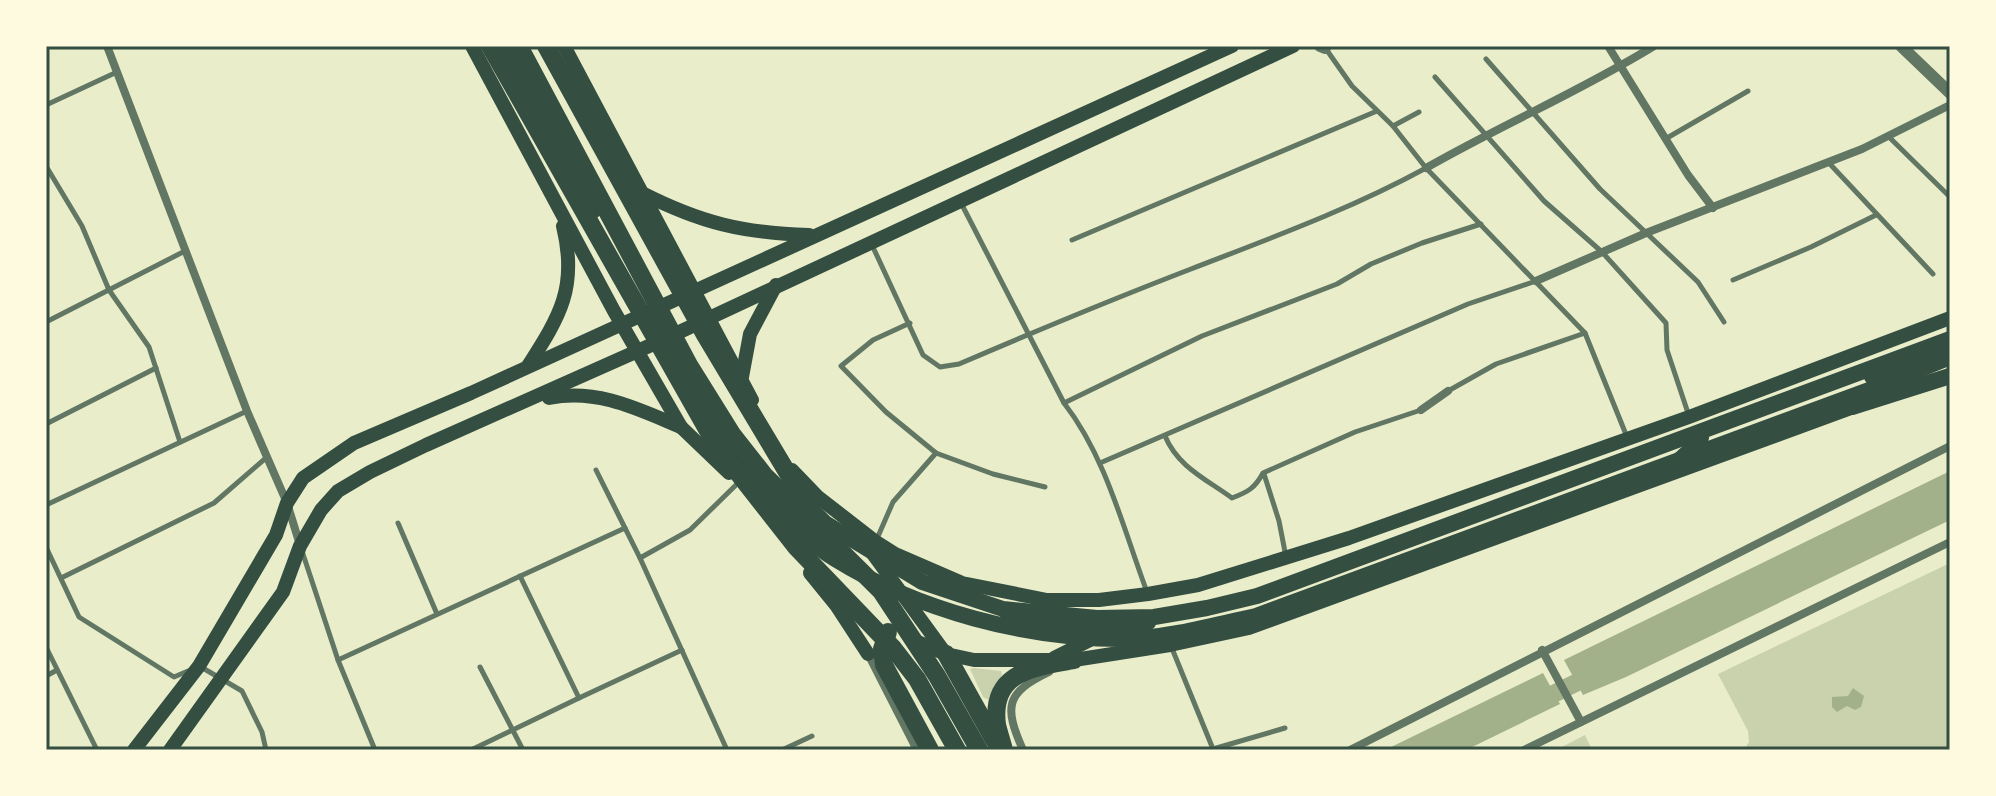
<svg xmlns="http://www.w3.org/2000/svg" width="1996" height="796" font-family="Commissioner,sans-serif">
	<rect width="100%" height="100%" fill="#e9edc9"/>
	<!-- green -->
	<g fill="#cad2ad">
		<polygon points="1950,563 1950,750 1744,750 1749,742 1748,731 1718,674"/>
		<polygon points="974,668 1001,671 1002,675 991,701 983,697 970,669"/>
		<polygon points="1585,735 1592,750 1556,750"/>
	</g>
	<!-- water -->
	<g fill="#a3b18a">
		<polygon points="1950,471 1950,520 1626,677 1583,695 1564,660"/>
		<polygon points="1543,673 1560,704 1466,750 1385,750"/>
		<polygon points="1853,688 1864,696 1861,707 1855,710 1847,706 1837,712 1832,707 1832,697 1848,696"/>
	</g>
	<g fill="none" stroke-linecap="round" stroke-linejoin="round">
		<!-- canal -->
		<polyline stroke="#a3b18a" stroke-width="18" points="1533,704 1596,673"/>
		<!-- service -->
		<g stroke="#617663" stroke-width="5">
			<polyline points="1326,49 1352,86 1393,126 1426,168 1585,333 1627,437"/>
			<polyline points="1486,59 1600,189 1698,282 1724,322"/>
			<polyline points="1435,77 1544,201 1602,252 1666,323 1667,350 1689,416"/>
			<polyline points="46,105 117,72"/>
			<polyline points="1393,126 1419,112"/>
			<polyline points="1889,137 1950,197"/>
			<polyline points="1667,138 1748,91"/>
			<polyline points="1829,163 1933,274"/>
			<polyline points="46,166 82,226 109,290 149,347 180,442"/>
			<path d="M960 201 1064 403C1106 457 1123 528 1147 592"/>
			<polyline points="1072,240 1377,111"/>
			<path d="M872 245 923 355 940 367 959 364C1036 331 1113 299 1191 269 1271 238 1351 209 1426 168"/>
			<polyline points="1733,280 1811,247 1876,215"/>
			<polyline points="46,322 185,251"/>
			<polyline points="910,323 873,340 841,366 886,412 936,453 993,474 1045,487"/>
			<polyline points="1448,391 1496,364 1585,333"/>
			<polyline points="1064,403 1202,336 1337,284 1371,264 1422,243 1481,224"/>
			<polyline points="46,424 156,368"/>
			<path d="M1165 436C1178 467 1206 479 1232 498 1248 492 1255 488 1263 473L1355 432 1421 410"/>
			<polyline points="1100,463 1468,304 1536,281"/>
			<polyline points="596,470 640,558 727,750"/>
			<polyline points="1264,474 1279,521 1286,557"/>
			<polyline points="46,505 247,411"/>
			<polyline points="398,523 437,614"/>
			<polyline points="876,541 893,502 936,453"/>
			<polyline points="46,547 79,617 174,677 188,671"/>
			<polyline points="302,551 338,660 375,750"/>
			<polyline points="640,558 690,530 738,483"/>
			<polyline points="520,576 579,698 682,650"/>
			<polyline points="61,578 214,503 267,457"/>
			<polyline points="1171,646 1213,749"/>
			<polyline points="46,647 97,750"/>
			<polyline points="338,660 625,528"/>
			<polyline points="201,667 242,691 262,732 266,750"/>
			<polyline points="480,667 523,750"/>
			<polyline points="46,676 57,670"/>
			<polyline points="1213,749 1285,728"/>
			<polyline points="471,750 579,698"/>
			<polyline points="782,750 812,736"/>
		</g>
		<!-- minor -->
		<g stroke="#617663" stroke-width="8">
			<polyline points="107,46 247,411 287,503 300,545"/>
			<polyline points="1608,46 1688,175 1713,208"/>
			<path d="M1426 168C1501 125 1581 91 1654 46"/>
			<polyline points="1536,281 1646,233 1862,149 1950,105"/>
			<polyline points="1421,410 1448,391"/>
			<polyline points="1542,650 1581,722"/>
			<polyline points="868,654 917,750"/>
			<path d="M1023 750C1004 707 1005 693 1049 672"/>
			<polyline points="1350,750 1950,446"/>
			<polyline points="1524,750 1950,542"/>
		</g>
		<!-- tertiary -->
		<g stroke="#617663" stroke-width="12">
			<polyline points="1320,46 1325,48 1325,46"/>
			<polyline points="1901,46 1950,93"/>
		</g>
		<!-- secondary -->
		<g stroke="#344e41" stroke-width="14">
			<polyline points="472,46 614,311 681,427 729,473"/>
			<polyline points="564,46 752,400"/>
			<path d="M642 193C701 223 743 233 809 235"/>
			<path d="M528 366C560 316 578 287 563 226"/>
			<polyline points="742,377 750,334 776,285"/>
			<polyline points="1871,377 1950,348"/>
			<path d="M549 398C597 388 638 409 681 427"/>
			<polyline points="1678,460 1702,438"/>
			<polyline points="792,470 818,497 876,542 895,554 962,583 1047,600 1099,600 1148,594 1198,585 1349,538 1689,417 1950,318"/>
			<polyline points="873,554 943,650"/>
			<polyline points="810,573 836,605 868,654"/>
			<path d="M1007 615C1055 626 1101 629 1149 623"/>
			<polyline points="913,640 946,654 974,660 1074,660 1170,645 1249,628 1862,404"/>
			<polyline points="1054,658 1096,637"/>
			<polyline points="134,750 199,666 276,535 287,503 303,478 354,443 471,393 1232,46"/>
			<polyline points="170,750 283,592 300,546 321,510 338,491 370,472 426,445 658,342 1293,46"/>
		</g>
		<!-- trunk -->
		<g stroke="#344e41" stroke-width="16">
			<polyline points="504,46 593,211"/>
			<polyline points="1852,407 1950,376"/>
			<path d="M705 409C735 457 786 529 835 559 919 611 1026 639 1124 639 1168 638 1213 625 1256 616L1869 390 1950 357"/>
			<polyline points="811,509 825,523 922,582 1003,609 1097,618 1154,617 1207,608 1257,596 1950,339"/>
		</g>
		<!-- motorway -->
		<g stroke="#344e41" stroke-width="18">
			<polyline points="490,46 716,445 796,547 893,648 917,679 957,750"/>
			<polyline points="519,46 689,365 732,434 765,476 881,591 937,676 979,750"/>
			<polyline points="546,46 705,335 811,512"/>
			<polyline points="888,632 882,649 884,665 930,750"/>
			<polyline points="946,654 994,740"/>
			<path d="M1004 750C1002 742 999 733 997 725 990 671 1034 668 1074 660"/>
		</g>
	</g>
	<!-- border -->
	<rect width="1996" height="796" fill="none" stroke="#fefae0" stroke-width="96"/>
	<rect x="48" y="48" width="1900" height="700" fill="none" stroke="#344e41" stroke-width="3"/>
</svg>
